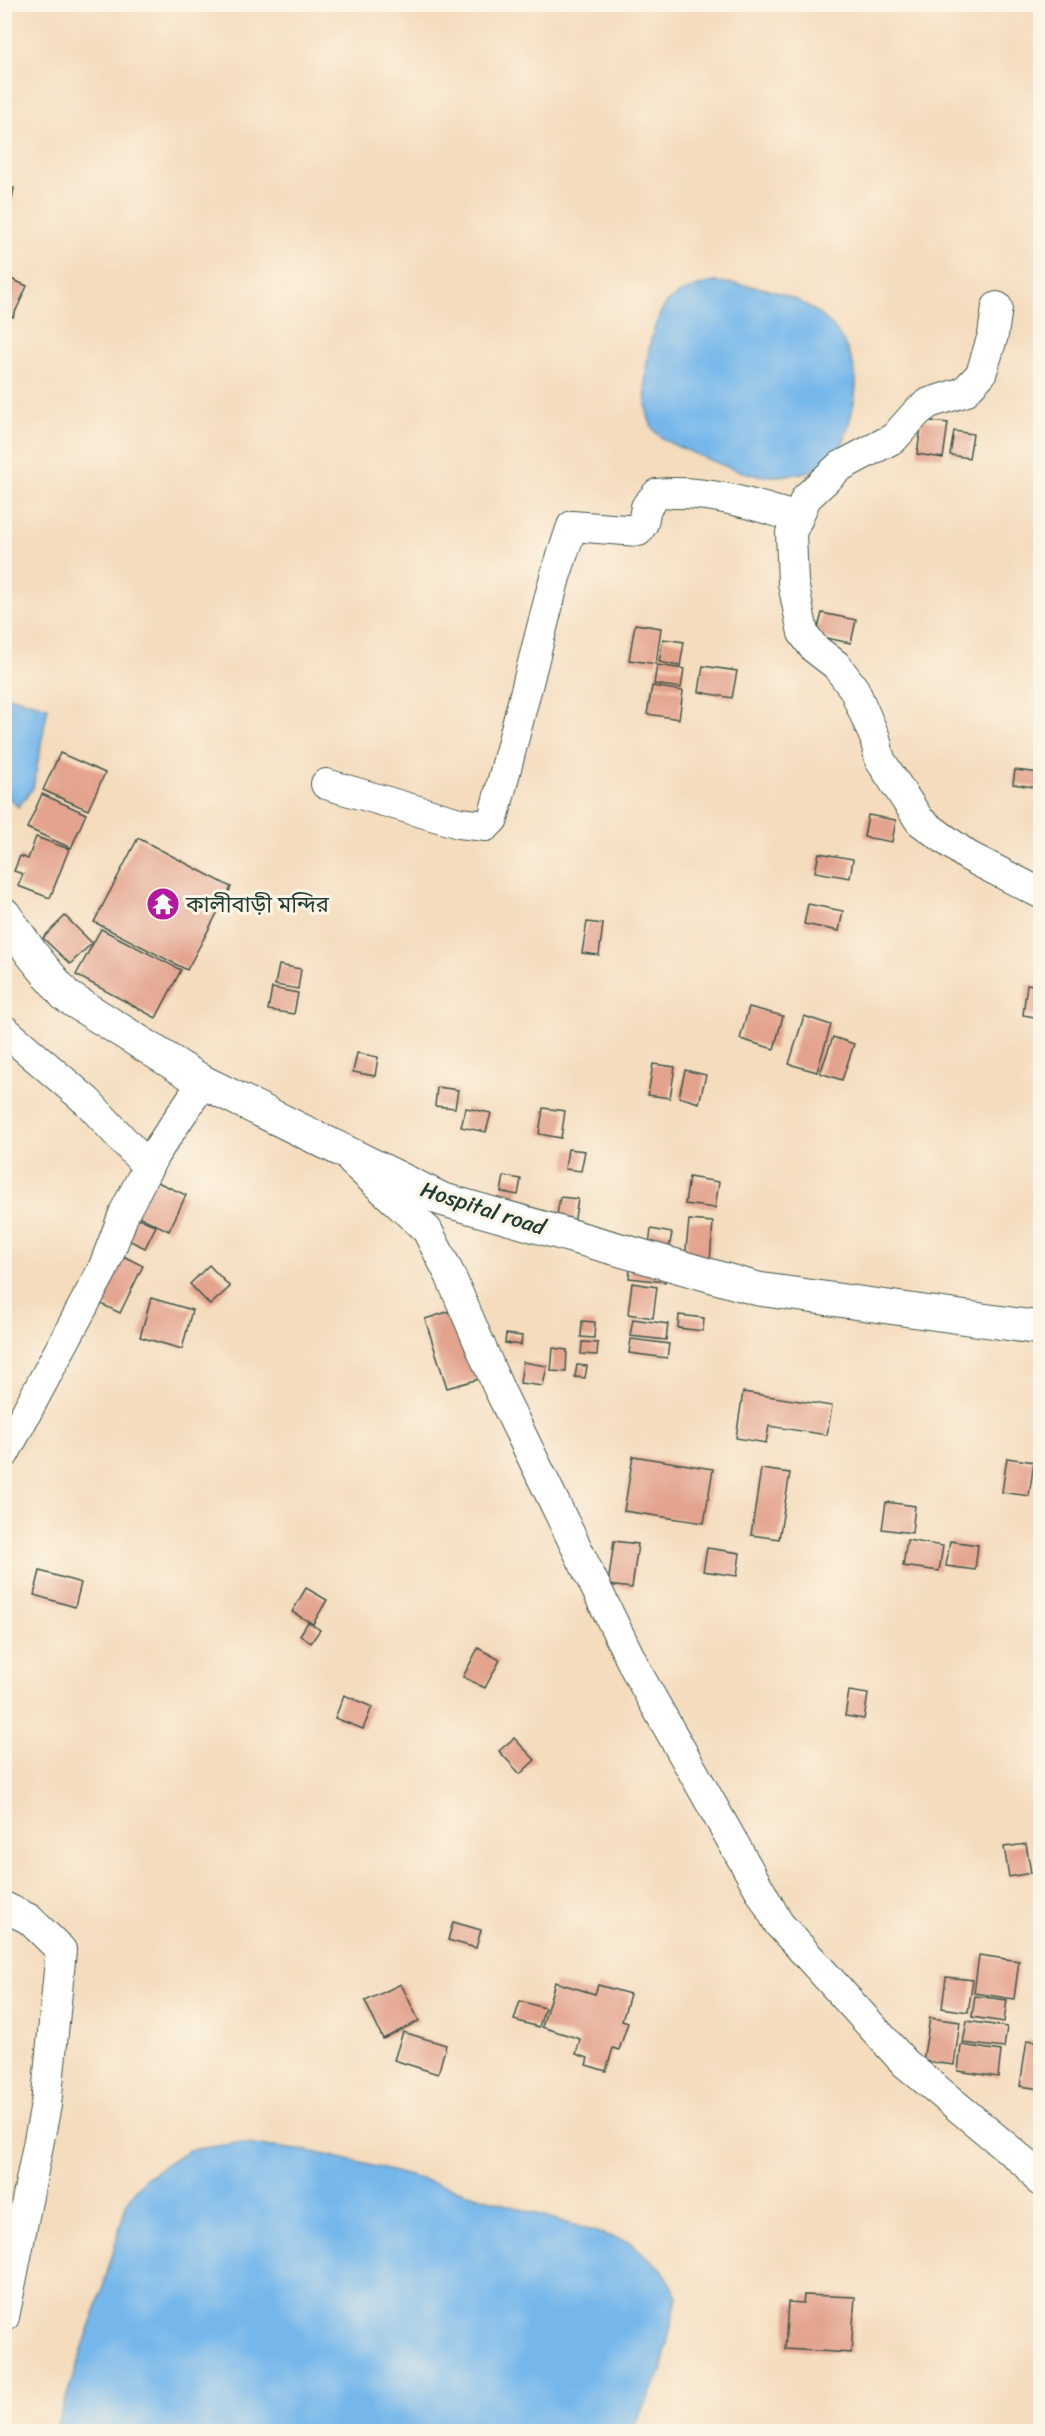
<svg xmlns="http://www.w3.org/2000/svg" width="1045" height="2436" font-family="Sriracha,'Noto Sans Bengali',sans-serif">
	<rect width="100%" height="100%" fill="#fcf5e5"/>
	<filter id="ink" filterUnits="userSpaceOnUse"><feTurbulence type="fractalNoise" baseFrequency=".0167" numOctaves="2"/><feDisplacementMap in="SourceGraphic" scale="12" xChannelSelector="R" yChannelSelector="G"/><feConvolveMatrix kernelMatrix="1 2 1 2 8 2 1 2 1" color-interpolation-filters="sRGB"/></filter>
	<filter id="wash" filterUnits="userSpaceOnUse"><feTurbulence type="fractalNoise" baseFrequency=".008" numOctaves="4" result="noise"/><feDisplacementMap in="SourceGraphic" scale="24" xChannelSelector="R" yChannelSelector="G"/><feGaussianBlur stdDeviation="1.35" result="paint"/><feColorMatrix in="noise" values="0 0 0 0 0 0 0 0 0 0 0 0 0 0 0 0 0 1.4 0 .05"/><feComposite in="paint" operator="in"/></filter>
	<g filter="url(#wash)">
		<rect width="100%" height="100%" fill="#f4dcbd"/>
		<!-- water -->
		<g fill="#76b7eb" stroke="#4a7a90" stroke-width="1.5">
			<path d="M716 282C753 285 789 290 819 314 839 328 853 355 856 379 857 396 846 446 834 457 825 465 813 471 802 473 757 482 733 470 693 453 680 447 663 442 654 430 637 405 647 326 667 303 677 292 702 284 716 282Z"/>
			<polygon points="4,695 48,707 33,788 18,807 5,794"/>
			<polygon points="238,2143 308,2151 365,2164 432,2182 629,2242 662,2269 677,2297 661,2372 631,2431 55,2431 102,2291 127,2202 144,2179 189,2150"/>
		</g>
		<g id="blocks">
			<!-- building -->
			<g fill="#e3a38d">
				<polygon points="4,186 14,188 9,214 4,213"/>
				<polygon points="4,276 27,286 13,317 4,313"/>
				<polygon points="922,420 948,423 943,458 917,454"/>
				<polygon points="954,431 973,434 969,458 950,455"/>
				<polygon points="822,613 856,620 851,643 816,636"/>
				<polygon points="635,624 661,628 656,664 629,660"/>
				<polygon points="663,639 684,642 680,666 659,662"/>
				<polygon points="657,665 684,669 681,688 654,684"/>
				<polygon points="703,666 737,671 732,698 699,692"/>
				<polygon points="652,686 683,691 679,719 647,714"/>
				<polygon points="60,753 105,773 88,810 43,790"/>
				<polygon points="1015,770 1040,773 1040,788 1013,784"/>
				<polygon points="42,794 86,814 71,848 27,828"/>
				<polygon points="868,815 896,820 892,842 864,837"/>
				<polygon points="36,837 69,849 50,898 18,886 23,874 14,871 20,856 28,859"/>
				<polygon points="138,838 231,887 187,970 94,922"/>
				<polygon points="819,853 853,859 850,878 815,872"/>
				<polygon points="808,904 843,911 839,931 804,924"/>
				<polygon points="65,916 92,943 70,964 43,938"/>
				<polygon points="587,922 603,924 599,955 582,953"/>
				<polygon points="101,929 181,970 156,1018 76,975"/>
				<polygon points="279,965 301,969 298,989 275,985"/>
				<polygon points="1027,984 1040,986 1040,1018 1023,1015"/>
				<polygon points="272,988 298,993 294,1014 268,1010"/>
				<polygon points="749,1007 783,1016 774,1049 740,1039"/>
				<polygon points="804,1016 831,1025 817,1072 789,1064"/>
				<polygon points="833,1037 854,1044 842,1080 820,1073"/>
				<polygon points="357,1053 378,1057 375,1076 353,1072"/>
				<polygon points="653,1064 675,1067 670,1098 648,1095"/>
				<polygon points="685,1070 706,1075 699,1103 679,1097"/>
				<polygon points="437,1087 458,1090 455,1108 435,1106"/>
				<polygon points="466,1108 491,1113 486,1132 461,1127"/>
				<polygon points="543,1108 565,1111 561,1138 539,1134"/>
				<polygon points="568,1149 585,1151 581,1171 565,1169"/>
				<polygon points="504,1176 521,1179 518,1195 501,1192"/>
				<polygon points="689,1177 719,1182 715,1208 685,1204"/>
				<polygon points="153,1180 186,1195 169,1231 136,1215"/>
				<polygon points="560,1197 578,1199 574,1224 556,1221"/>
				<polygon points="136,1217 156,1226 145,1248 126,1239"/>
				<polygon points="689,1220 713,1222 710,1261 685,1259"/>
				<polygon points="651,1229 672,1233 669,1249 649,1246"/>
				<polygon points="119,1254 143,1266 120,1313 97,1302"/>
				<polygon points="631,1260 668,1265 665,1282 629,1278"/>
				<polygon points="209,1265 230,1287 210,1305 190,1284"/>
				<polygon points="632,1283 657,1287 653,1318 628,1314"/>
				<polygon points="151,1298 192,1310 182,1349 140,1337"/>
				<polygon points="457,1309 479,1379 447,1388 425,1319"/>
				<polygon points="679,1315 704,1318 703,1331 678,1328"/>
				<polygon points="633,1319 668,1324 666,1340 630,1336"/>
				<polygon points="582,1321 595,1322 594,1338 581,1337"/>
				<polygon points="506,1334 522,1336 521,1345 505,1343"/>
				<polygon points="631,1339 669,1344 667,1358 629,1353"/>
				<polygon points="582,1342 598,1343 597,1355 581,1354"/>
				<polygon points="553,1348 567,1350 566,1372 551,1371"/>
				<polygon points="523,1362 547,1366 543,1386 520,1383"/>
				<polygon points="577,1365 587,1366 585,1378 575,1377"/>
				<polygon points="743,1392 832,1406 827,1435 769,1426 766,1443 736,1438"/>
				<polygon points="633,1456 713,1469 704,1523 624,1511"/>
				<polygon points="1007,1458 1034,1462 1029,1496 1002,1492"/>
				<polygon points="761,1469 790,1473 779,1539 751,1535"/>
				<polygon points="886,1502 915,1506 912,1533 882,1529"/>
				<polygon points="907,1540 943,1546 939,1571 903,1566"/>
				<polygon points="614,1541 638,1544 632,1588 608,1585"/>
				<polygon points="950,1541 978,1545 975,1570 946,1566"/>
				<polygon points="707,1548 740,1553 737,1576 703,1571"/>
				<polygon points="40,1571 81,1583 75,1607 34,1595"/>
				<polygon points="306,1588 327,1600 313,1624 292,1612"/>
				<polygon points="308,1622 320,1630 311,1643 300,1635"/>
				<polygon points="478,1648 500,1660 485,1688 463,1677"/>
				<polygon points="849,1691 868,1694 864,1719 845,1716"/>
				<polygon points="344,1695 372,1707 363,1729 335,1718"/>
				<polygon points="514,1738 535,1760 520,1774 499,1751"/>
				<polygon points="1026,1844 1031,1873 1009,1877 1004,1847"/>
				<polygon points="453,1922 481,1930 476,1948 448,1940"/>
				<polygon points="979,1955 1019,1961 1014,1999 974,1993"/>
				<polygon points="946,1977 973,1980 968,2012 942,2008"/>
				<polygon points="555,1982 595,1994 598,1985 630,1994 622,2021 628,2023 619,2050 613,2048 606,2071 586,2065 588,2058 576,2054 580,2039 542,2027"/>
				<polygon points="401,1984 419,2021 383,2039 365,2001"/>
				<polygon points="975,1996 1007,2000 1004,2022 972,2017"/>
				<polygon points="520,2001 545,2008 539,2027 514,2020"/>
				<polygon points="930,2018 960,2022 954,2065 923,2061"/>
				<polygon points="967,2021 1007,2027 1004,2048 963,2043"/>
				<polygon points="403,2032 446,2045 438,2074 394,2060"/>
				<polygon points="1027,2040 1040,2042 1040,2089 1020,2086"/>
				<polygon points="961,2045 1001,2051 998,2077 958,2071"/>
				<polygon points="804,2295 855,2297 851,2353 785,2349 788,2302 803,2303"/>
			</g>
		</g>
	</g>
	<g filter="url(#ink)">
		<use href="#blocks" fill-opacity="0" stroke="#3f5549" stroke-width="1.5"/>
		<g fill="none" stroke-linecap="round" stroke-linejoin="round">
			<!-- minor casing -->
			<g stroke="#3f5549" stroke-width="32">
				<g id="minor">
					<polyline points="997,307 993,335 981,374 964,392 929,403 917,412 894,438 839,467 806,498 791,533 793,583 803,633 814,648 836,665 854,689 875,738 880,760 920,821 968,856 1040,893"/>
					<path d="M326 784 459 823 486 826 493 819 555 577 572 526 638 531 643 523 646 507 657 494C705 489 752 504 798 518"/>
					<polyline points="4,1030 88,1102 148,1167"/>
					<polyline points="352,1161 427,1230 450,1275 498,1387 638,1674 779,1924 905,2063 1030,2167 1040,2181"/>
					<polyline points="4,1454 103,1269 125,1211 154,1155 203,1082"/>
					<polyline points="4,1907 29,1919 61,1950 46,2105 4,2317"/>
				</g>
			</g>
			<!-- tertiary casing -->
			<g stroke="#3f5549" stroke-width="35">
				<polyline id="tertiary" points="4,914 31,953 66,996 203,1082 441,1199 758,1289 1040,1328"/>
			</g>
			<!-- minor -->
			<use href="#minor" stroke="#fff" stroke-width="30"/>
			<!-- tertiary -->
			<use href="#tertiary" stroke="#fff" stroke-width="33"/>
		</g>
	</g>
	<!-- icons -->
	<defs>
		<g id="temple-disc" transform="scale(1.725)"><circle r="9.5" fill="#b5179e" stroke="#fcf5e5"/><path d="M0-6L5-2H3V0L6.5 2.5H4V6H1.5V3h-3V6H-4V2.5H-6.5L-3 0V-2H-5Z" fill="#fff"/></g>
	</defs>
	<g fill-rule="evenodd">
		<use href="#temple-disc" x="163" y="904"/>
	</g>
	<g text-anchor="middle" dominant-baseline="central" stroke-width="6" stroke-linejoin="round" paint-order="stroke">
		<!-- poi labels -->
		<g font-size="22" fill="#1f3d34" stroke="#fcf5e5" text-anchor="start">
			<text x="186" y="904">কালীবাড়ী মন্দির</text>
		</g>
		<!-- street labels -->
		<g font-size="22" fill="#1f3d34" stroke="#fcf5e5">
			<text transform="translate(483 1208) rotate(18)">Hospital road</text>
		</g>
	</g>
	<!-- margin -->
	<rect width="1045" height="2436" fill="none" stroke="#fcf5e5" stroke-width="24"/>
</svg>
